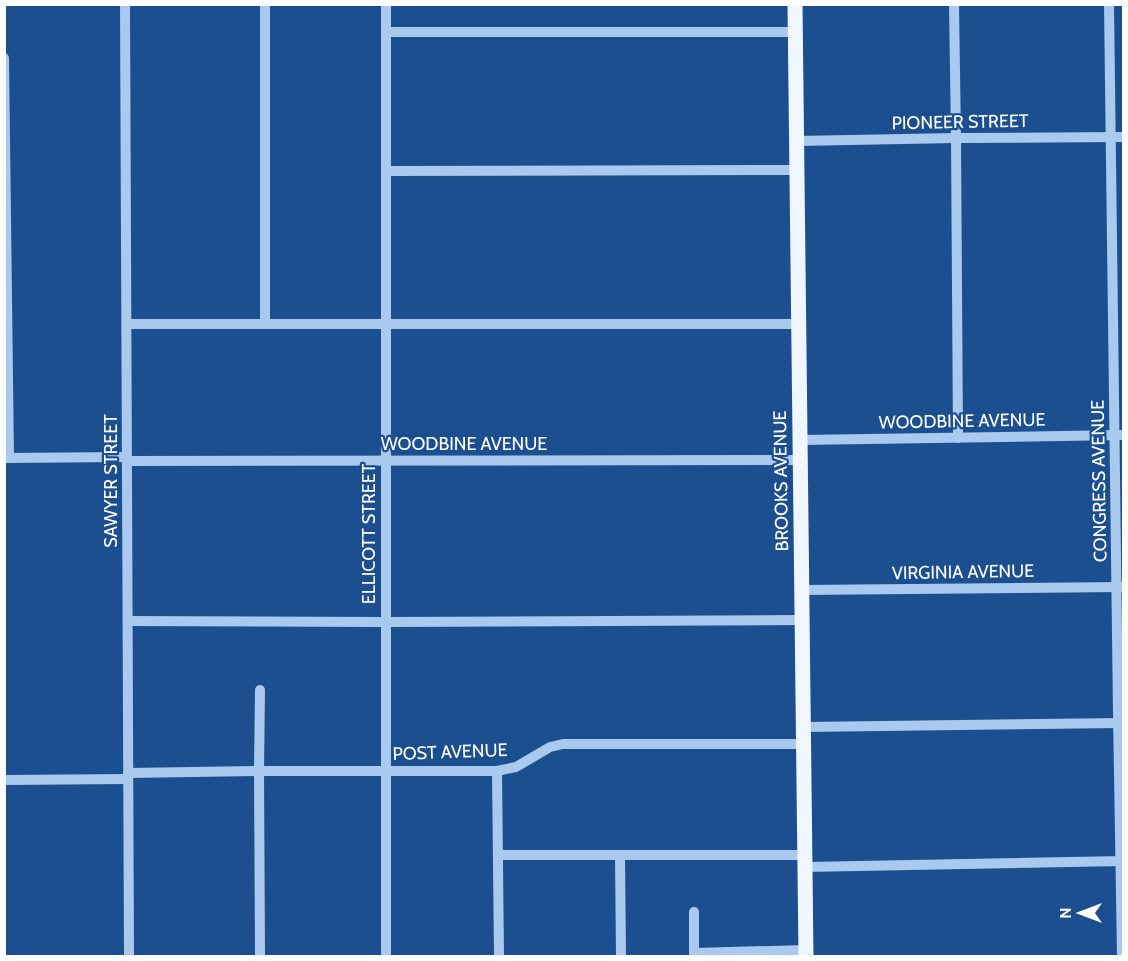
<svg xmlns="http://www.w3.org/2000/svg" width="1128" height="961" font-family="Cabin,sans-serif">
	<rect width="100%" height="100%" fill="#1b4f8f"/>
	<g fill="none" stroke-linecap="round" stroke-linejoin="round">
		<!-- minor -->
		<g stroke="#a9c9ee" stroke-width="10">
			<polyline points="125,4 129,956"/>
			<polyline points="386,4 386,956"/>
			<polyline points="954,4 956,138 958,438"/>
			<polyline points="1109,4 1118,713 1122,956"/>
			<polyline points="386,32 795,32"/>
			<polyline points="4,58 9,458"/>
			<polyline points="797,141 956,138 1124,137"/>
			<polyline points="386,171 797,170"/>
			<polyline points="127,324 799,324"/>
			<polyline points="265,324 265,4"/>
			<polyline points="800,440 1124,435"/>
			<polyline points="4,458 127,457"/>
			<polyline points="127,461 801,460"/>
			<polyline points="802,590 1123,587"/>
			<polyline points="128,621 386,622 803,620"/>
			<polyline points="804,727 1123,723"/>
			<polyline points="497,771 499,956"/>
			<polyline points="128,773 259,771 497,771 516,767 550,747 563,744 804,744"/>
			<polyline points="4,780 128,779"/>
			<polyline points="499,855 805,855"/>
			<polyline points="620,855 621,956"/>
			<polyline points="805,867 1124,861"/>
			<polyline points="694,912 694,956"/>
			<polyline points="694,953 806,950"/>
			<polyline points="260,956 259,771 260,690"/>
		</g>
		<!-- major -->
		<polyline stroke="#f0f6ff" stroke-width="15" points="795,4 806,956"/>
	</g>
	<g text-anchor="middle" dominant-baseline="central" stroke-width="4.5" stroke-linejoin="round" paint-order="stroke">
		<!-- street labels -->
		<g font-size="18" fill="#fff" stroke="#1b4f8f">
			<text transform="translate(960 122) rotate(-1)">PIONEER STREET</text>
			<text transform="translate(962 421) rotate(-1)">WOODBINE AVENUE</text>
			<text x="464" y="444">WOODBINE AVENUE</text>
			<text transform="translate(111 481) rotate(-90)">SAWYER STREET</text>
			<text transform="translate(781 481) rotate(-91)">BROOKS AVENUE</text>
			<text transform="translate(1099 481) rotate(-91)">CONGRESS AVENUE</text>
			<text transform="translate(369 534) rotate(-90)">ELLICOTT STREET</text>
			<text transform="translate(963 572) rotate(-1)">VIRGINIA AVENUE</text>
			<text transform="translate(450 752) rotate(-2)">POST AVENUE</text>
		</g>
	</g>
	<!-- border -->
	<rect width="1128" height="961" fill="none" stroke="#ffffff" stroke-width="12"/>
	<!-- north arrow -->
	<g transform="translate(1080 913) rotate(270)" stroke="#1b4f8f" stroke-width="4.5" paint-order="stroke">
	<path d="M0-4.5L10 22L0 15L-10 22Z" fill="#ffffff"/>
	<text y="-9" font-size="16" font-weight="bold" text-anchor="middle" fill="#ffffff">N</text>
	</g>
</svg>
